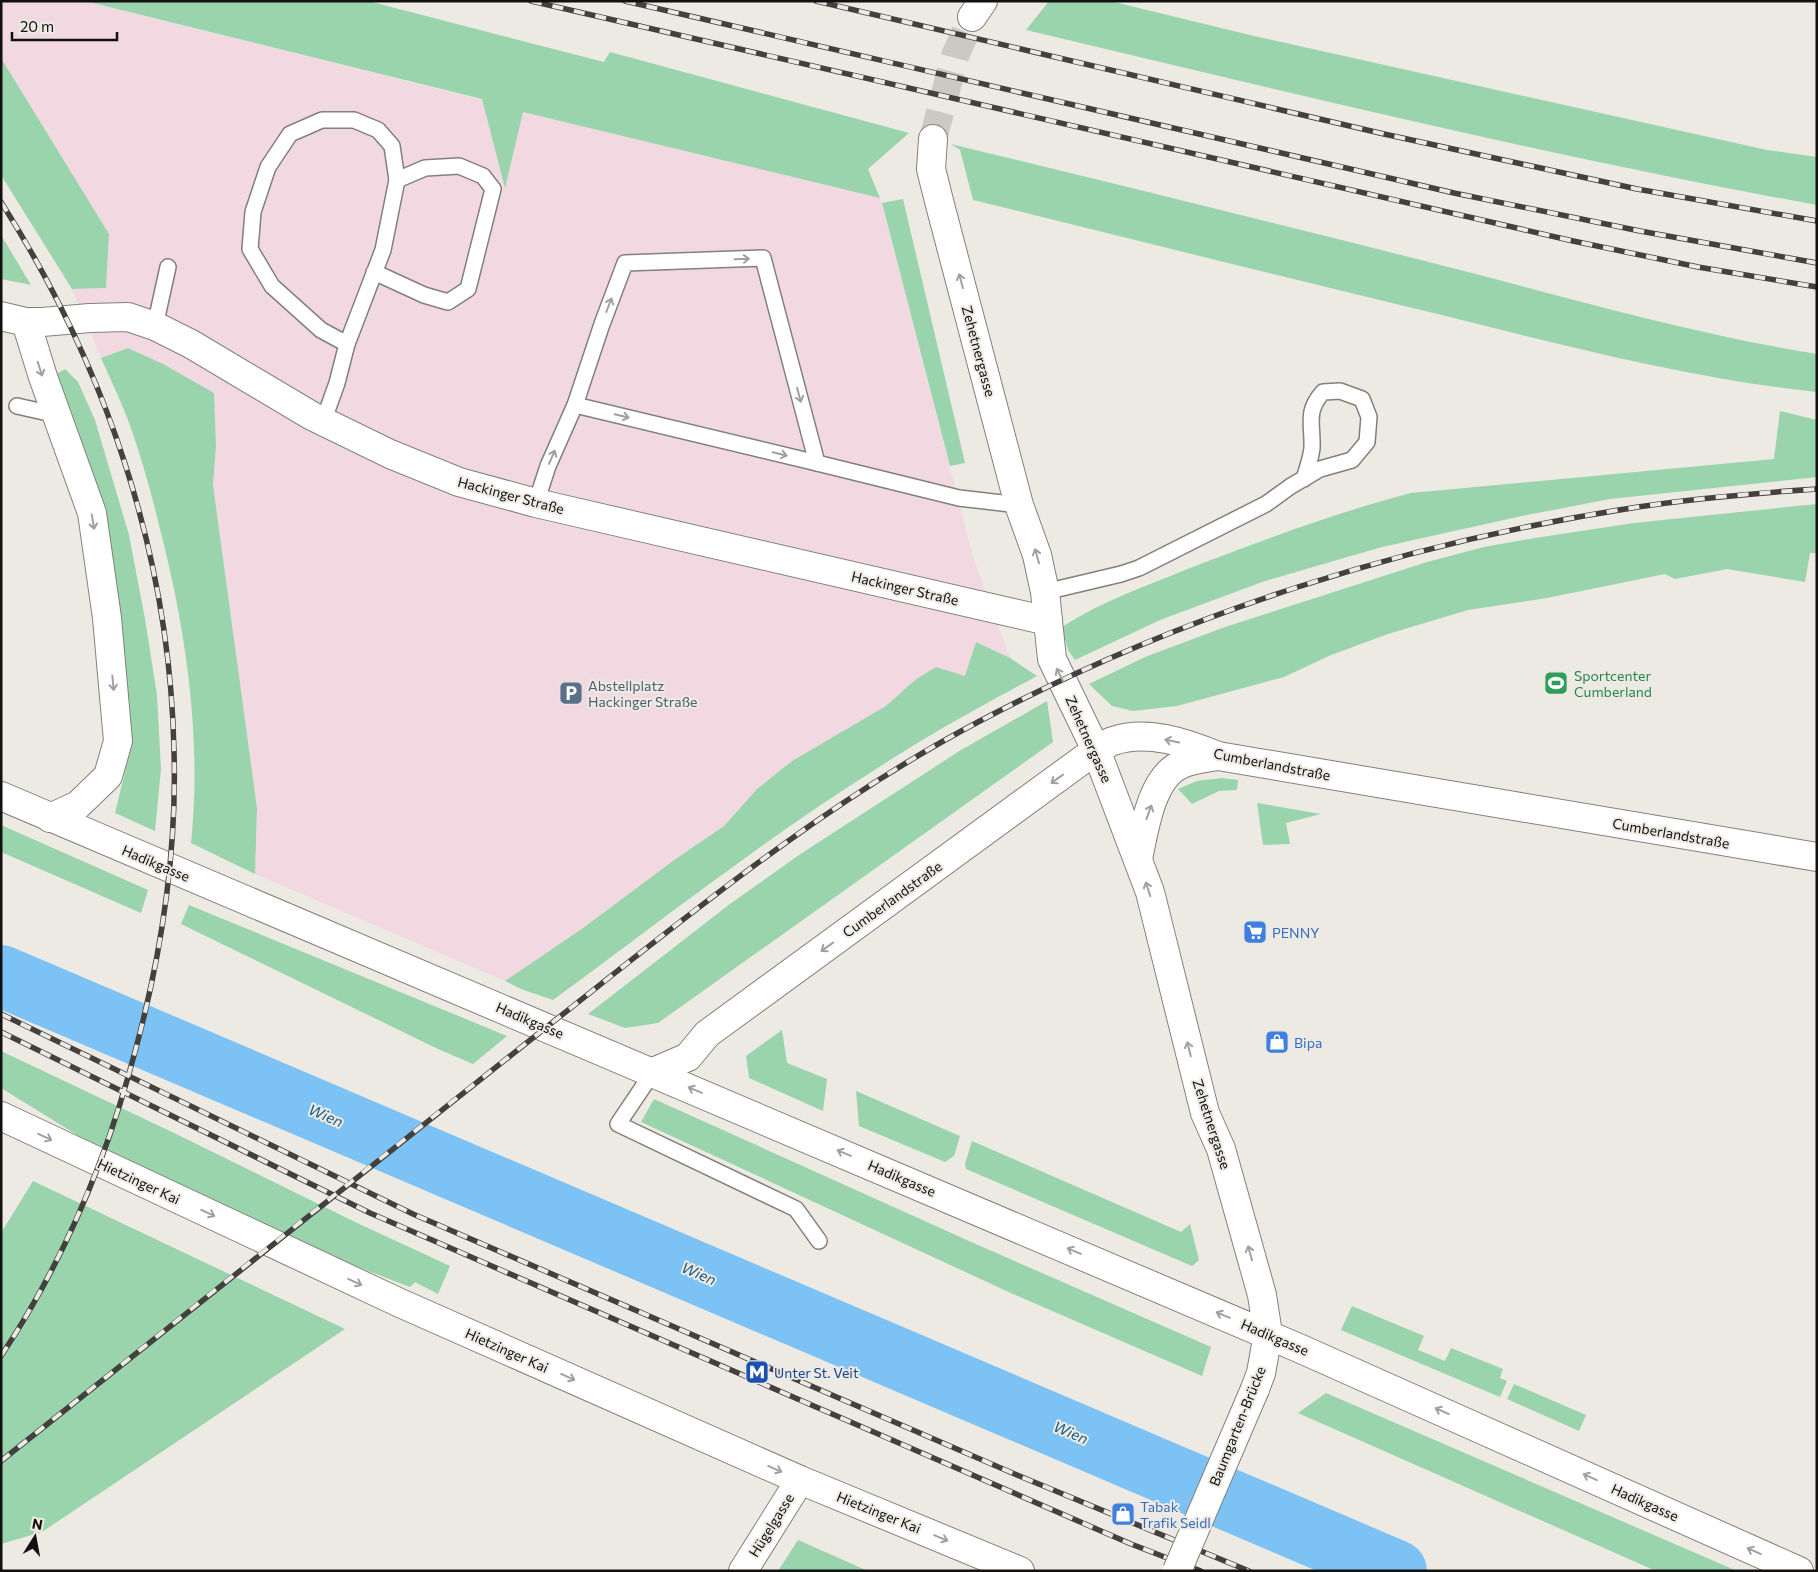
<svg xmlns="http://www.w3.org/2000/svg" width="1818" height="1572" font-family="Commissioner,sans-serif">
	<rect width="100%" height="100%" fill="#edeae3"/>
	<!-- industrial -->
	<polygon fill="#f2d9e1" points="1,1 85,1 482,100 523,112 880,198 973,557 1010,658 976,642 965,676 936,667 915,680 886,706 792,761 757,789 724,826 677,858 583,928 505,981 255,874 257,808 213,485 216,446 214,393 128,348 101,358 72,289 106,288 109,234 1,58"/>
	<!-- green -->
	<g fill="#99d4ac">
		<polygon points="85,1 368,1 604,62 610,52 909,133 868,169 880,198 523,112 505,188 482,99"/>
		<path d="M1049 1H1110L1254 36 1767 150 1817 157V205C1551 157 1288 92 1026 30Z"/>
		<polygon points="1,58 109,234 106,288 72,289 1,175"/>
		<path d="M951 144C1123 186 1296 228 1468 272 1584 302 1699 335 1817 354V392C1693 379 1571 347 1450 317 1291 279 1132 239 973 200L960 150Z"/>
		<polygon points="903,199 965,463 950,466 882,203"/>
		<polygon points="1,235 31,285 1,279"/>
		<path d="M128 348 163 364 214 393 216 446 213 485 257 808 255 874 191 843C202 739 186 630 160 529 151 492 141 455 128 420 120 399 110 378 101 358Z"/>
		<polygon points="65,369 78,382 95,420 129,535 145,619 157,695 161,769 155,831 115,813 132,743 127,695 102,515 83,445 56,374"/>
		<path d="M1780 411 1817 420V477L1610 499 1522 516 1382 547 1265 581 1160 620 1075 660 1068 650 1062 627C1102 601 1146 586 1190 568 1263 540 1335 513 1411 493L1774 459Z"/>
		<polygon points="1817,504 1817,553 1810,553 1805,582 1727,569 1675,579 1665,574 1547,598 1468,610 1388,634 1331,655 1284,677 1177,706 1133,711 1112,706 1089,684 1145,657 1225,627 1427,562 1484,547 1535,538 1634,523"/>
		<path d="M976 642 1010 658 1037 676C981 706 926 736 873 771 762 841 658 923 553 1000L521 989 505 981 583 928 677 858 724 826 757 789 792 761 886 706 915 680 936 667 965 676Z"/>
		<polygon points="1047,701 1053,742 658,1023 625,1028 588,1014 730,904 802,853 961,750"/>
		<polygon points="1222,778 1238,780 1237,790 1219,791 1192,804 1178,789 1197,781"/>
		<polygon points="1257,803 1321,814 1286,823 1290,844 1263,845"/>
		<polygon points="1,825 148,890 141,913 1,852"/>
		<polygon points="189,905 507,1036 473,1064 438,1049 181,924"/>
		<polygon points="782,1030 787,1063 827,1079 823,1111 749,1078 746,1056"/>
		<polygon points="1,1051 172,1132 355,1222 450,1266 438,1294 415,1282 410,1287 303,1246 263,1227 82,1138 1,1088"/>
		<polygon points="856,1091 960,1136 954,1156 945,1162 859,1126"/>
		<polygon points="654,1099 978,1245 1211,1347 1202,1376 1013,1294 641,1122"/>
		<polygon points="972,1141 1181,1232 1190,1224 1199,1260 1192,1266 966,1169 965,1164"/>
		<polygon points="33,1181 345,1329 42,1532 1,1544 1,1233"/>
		<polygon points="1352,1306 1424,1336 1418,1350 1445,1361 1451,1348 1503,1369 1500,1378 1507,1381 1500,1397 1341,1330"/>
		<polygon points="1514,1384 1586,1415 1579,1431 1507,1399"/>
		<polygon points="1326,1393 1737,1571 1656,1571 1298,1413"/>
		<polygon points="798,1540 868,1571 778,1571"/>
	</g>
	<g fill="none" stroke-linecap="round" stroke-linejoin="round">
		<!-- river -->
		<polyline stroke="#7cc2f4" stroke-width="62" points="1,976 1396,1571"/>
		<!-- tertiary-tunnel -->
		<polyline stroke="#ccc9c3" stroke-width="28" stroke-dasharray="28 14" stroke-linecap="butt" points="933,139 955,56 972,17"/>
		<!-- service casing -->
		<g stroke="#828079" stroke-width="18">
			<g id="service">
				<polyline points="155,326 168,267"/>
				<polyline points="347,344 321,330 272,286 250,249 253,212 268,167 290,134 322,120 354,120 378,130 392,146 397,180"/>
				<polyline points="575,405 817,463"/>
				<polyline points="17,406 57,415"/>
				<polyline points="323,422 337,383 347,344 383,250 397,180 425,168 459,166 483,176 493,189 468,289 448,302 424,295 374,272"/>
				<polyline points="536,503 548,466 575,405 602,324 625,263 763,258 817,463 959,498 1019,505"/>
				<path d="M1045 592 1121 574 1139 568 1266 504 1291 486 1320 469 1352 460 1367 442 1369 417 1362 399 1340 391 1323 392C1305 412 1313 424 1312 448 1311 458 1307 469 1304 479"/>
				<polyline points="653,1072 618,1124 796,1209 819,1241"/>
			</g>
		</g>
		<!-- minor casing -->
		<g stroke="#828079" stroke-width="30">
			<g id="minor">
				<polyline points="1,316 26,322 42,322 90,318 128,317 155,326 191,344 312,416 390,454 459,482 536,503 1048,621"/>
				<polyline points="26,322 43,377 92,513 107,618 118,741 108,776 78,805 50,818"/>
				<path d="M1138 859C1144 831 1151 778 1180 765 1191 759 1206 758 1218 756"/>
				<path d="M653 1072 688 1057 707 1034 1096 750C1102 747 1107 743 1113 741 1147 729 1187 743 1218 756L1817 857"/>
				<polyline points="743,1571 800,1480"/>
			</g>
		</g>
		<!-- tertiary casing -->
		<g stroke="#828079" stroke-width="30">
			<g id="tertiary">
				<polyline points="972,17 983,1"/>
				<polyline points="933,139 931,169 939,201 1019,505 1037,555 1045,592 1052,659 1096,750 1150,892 1205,1113 1221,1149 1262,1295 1268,1334 1261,1373 1255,1389"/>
			</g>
		</g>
		<!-- primary casing -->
		<g stroke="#828079" stroke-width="30">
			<g id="primary">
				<polyline points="1,796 1301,1349 1799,1571"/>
				<polyline points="1,1116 400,1303 800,1480 1020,1571"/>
			</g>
		</g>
		<!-- service -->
		<use href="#service" stroke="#fff" stroke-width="15"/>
		<!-- minor -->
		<use href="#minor" stroke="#fff" stroke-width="28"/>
		<!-- tertiary -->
		<use href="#tertiary" stroke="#fff" stroke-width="28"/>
		<!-- primary -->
		<use href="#primary" stroke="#fff" stroke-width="28"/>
		<!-- rail casing -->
		<g stroke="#42413e" stroke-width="5.5">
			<g id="rail">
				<polyline points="531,1 1573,241 1698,267 1817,287"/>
				<polyline points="625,1 1454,193 1640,231 1817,263"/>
				<polyline points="816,1 1384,134 1637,189 1817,221"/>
				<path d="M1 202C106 367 170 555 174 751 177 851 162 951 136 1048 108 1156 63 1263 1 1356"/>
				<polyline points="1,1014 413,1214 1017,1475 1249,1571"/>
				<polyline points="1,1032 370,1213 1131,1544 1201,1571"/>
				<path d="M1 1461C180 1318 359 1175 539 1033 680 922 819 806 978 722 1183 613 1408 542 1638 507 1697 498 1757 493 1817 489"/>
			</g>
		</g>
		<!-- rail -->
		<use href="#rail" stroke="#edeae3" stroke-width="4" stroke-dasharray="11" stroke-linecap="butt"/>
		<!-- tertiary-bridge casing -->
		<g stroke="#828079" stroke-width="30" stroke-linecap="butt">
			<polyline id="tertiary-bridge" points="1177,1571 1255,1389"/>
		</g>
		<!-- tertiary-bridge -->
		<use href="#tertiary-bridge" stroke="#fff" stroke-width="28"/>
	</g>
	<!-- one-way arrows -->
	<defs><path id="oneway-shaft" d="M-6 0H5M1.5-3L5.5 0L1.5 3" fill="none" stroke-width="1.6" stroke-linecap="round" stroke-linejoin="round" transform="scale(1.25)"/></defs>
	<g stroke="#a0a09f">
		<use href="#oneway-shaft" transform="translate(742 259) rotate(-2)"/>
		<use href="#oneway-shaft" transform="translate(961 281) rotate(-105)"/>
		<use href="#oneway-shaft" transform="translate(609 305) rotate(-69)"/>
		<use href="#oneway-shaft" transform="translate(40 369) rotate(72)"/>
		<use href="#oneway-shaft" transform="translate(799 395) rotate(75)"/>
		<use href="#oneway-shaft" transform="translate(622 416) rotate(14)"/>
		<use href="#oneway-shaft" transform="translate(780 454) rotate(14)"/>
		<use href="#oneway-shaft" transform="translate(552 457) rotate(-66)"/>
		<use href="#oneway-shaft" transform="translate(93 522) rotate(81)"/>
		<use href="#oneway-shaft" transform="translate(1037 556) rotate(-106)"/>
		<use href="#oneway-shaft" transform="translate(1060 675) rotate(-117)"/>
		<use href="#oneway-shaft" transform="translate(113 683) rotate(85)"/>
		<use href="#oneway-shaft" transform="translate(1172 741) rotate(-168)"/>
		<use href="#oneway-shaft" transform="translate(1057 779) rotate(144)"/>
		<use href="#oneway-shaft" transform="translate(1149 812) rotate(-70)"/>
		<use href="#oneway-shaft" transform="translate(1148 889) rotate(-108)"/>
		<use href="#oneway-shaft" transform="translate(827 947) rotate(144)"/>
		<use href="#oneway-shaft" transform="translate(1189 1049) rotate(-104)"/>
		<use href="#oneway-shaft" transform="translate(695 1090) rotate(-157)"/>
		<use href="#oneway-shaft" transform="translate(45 1137) rotate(25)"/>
		<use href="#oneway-shaft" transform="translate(844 1153) rotate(-157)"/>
		<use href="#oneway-shaft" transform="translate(208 1213) rotate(25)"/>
		<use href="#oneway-shaft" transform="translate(1074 1251) rotate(-157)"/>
		<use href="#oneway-shaft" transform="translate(1250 1253) rotate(-106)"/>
		<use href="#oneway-shaft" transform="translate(355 1282) rotate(25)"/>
		<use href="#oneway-shaft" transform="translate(1223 1315) rotate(-157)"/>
		<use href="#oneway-shaft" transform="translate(568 1377) rotate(24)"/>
		<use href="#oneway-shaft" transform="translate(1442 1411) rotate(-156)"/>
		<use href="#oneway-shaft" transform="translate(775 1469) rotate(24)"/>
		<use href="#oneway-shaft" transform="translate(1590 1477) rotate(-156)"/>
		<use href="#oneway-shaft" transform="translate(941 1538) rotate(22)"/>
		<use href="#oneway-shaft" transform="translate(1754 1551) rotate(-156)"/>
	</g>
	<!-- icons -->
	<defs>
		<g id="stadium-square" transform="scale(1.25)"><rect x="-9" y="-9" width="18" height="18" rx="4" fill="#2e9e5b" stroke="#edeae3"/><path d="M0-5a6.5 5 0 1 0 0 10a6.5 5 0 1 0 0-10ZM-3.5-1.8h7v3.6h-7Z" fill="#fff"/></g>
		<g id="parking-square" transform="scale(1.25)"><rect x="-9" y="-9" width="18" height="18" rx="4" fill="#5c6f8a" stroke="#edeae3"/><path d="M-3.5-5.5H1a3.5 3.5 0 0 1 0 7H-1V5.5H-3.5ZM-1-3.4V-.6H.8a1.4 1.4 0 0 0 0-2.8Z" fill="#fff"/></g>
		<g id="supermarket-square" transform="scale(1.25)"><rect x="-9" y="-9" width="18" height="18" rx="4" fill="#3f7fe0" stroke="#edeae3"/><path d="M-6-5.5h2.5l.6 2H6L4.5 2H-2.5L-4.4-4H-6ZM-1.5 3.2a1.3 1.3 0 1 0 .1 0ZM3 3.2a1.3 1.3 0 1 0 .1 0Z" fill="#fff"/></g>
		<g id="shop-square" transform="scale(1.25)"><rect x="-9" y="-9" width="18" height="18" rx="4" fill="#3f7fe0" stroke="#edeae3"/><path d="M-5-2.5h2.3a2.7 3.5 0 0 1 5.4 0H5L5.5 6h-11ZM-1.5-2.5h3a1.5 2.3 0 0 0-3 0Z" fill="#fff"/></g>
		<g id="metro-square" transform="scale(1.25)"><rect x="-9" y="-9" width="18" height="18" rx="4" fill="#1a4fb4" stroke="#edeae3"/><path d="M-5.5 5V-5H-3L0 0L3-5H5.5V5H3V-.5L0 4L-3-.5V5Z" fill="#fff"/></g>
	</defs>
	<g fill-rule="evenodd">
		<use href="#stadium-square" x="1556" y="683"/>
		<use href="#parking-square" x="571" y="693"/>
		<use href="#supermarket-square" x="1255" y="932"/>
		<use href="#shop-square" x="1277" y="1042"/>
		<use href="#metro-square" x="757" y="1372"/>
		<use href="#shop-square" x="1123" y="1514"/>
	</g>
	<g text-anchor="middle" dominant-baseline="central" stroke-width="4" stroke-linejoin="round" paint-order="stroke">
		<!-- street labels -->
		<g font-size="14" fill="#12110f" stroke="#edeae3">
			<text transform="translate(979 351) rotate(75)">Zehetnergasse</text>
			<text transform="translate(511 495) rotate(15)">Hackinger Straße</text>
			<text transform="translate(905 588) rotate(13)">Hackinger Straße</text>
			<text transform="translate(1089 739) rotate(66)">Zehetnergasse</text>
			<text transform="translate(1272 764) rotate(11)">Cumberlandstraße</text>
			<text transform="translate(1671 833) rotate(10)">Cumberlandstraße</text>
			<text transform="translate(156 863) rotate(23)">Hadikgasse</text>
			<text transform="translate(892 899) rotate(-36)">Cumberlandstraße</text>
			<text transform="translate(530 1020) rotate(23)">Hadikgasse</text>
			<text transform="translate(1212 1124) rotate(72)">Zehetnergasse</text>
			<text transform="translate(902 1178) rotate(23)">Hadikgasse</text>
			<text transform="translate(139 1181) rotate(25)">Hietzinger Kai</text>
			<text transform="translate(1275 1337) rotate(23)">Hadikgasse</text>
			<text transform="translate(507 1350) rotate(24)">Hietzinger Kai</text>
			<text transform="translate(1237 1426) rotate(-68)">Baumgarten-Brücke</text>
			<text transform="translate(1645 1502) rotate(24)">Hadikgasse</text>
			<text transform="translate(879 1512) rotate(22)">Hietzinger Kai</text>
			<text transform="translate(771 1525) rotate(-58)">Hügelgasse</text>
		</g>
		<!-- leisure labels -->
		<g font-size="14" fill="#27864d" stroke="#edeae3" text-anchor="start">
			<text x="1574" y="675">Sportcenter<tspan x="1574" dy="16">Cumberland</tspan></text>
		</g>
		<!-- service labels -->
		<g font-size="14" fill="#4e5e75" stroke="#edeae3" text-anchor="start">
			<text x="588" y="685">Abstellplatz<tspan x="588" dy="16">Hackinger Straße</tspan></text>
		</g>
		<!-- shop labels -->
		<g font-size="14" fill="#366cbe" stroke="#edeae3" text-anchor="start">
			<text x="1272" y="932">PENNY</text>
			<text x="1294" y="1042">Bipa</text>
			<text x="1140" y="1506">Tabak<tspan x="1140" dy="16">Trafik Seidl</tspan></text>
		</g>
		<!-- transit labels -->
		<g font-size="14" fill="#164399" stroke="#edeae3" text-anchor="start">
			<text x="774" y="1372">Unter St. Veit</text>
		</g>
		<!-- water labels -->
		<g font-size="15" font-style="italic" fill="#175a83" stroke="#edeae3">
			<text transform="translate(326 1115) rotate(23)">Wien</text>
			<text transform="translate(699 1273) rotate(23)">Wien</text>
			<text transform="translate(1071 1432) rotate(23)">Wien</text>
		</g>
	</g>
	<!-- border -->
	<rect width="1818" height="1572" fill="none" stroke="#12110f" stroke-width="5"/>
	<!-- north arrow -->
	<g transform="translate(35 1537) rotate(11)" stroke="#edeae3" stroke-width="4" paint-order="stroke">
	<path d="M0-4L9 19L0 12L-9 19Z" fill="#12110f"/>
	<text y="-8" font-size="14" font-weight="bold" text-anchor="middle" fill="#12110f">N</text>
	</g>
	<!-- scale -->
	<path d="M12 32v8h105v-8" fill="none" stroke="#12110f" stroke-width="2.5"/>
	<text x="20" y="32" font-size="15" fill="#12110f" stroke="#edeae3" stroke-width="4" paint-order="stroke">20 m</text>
</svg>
